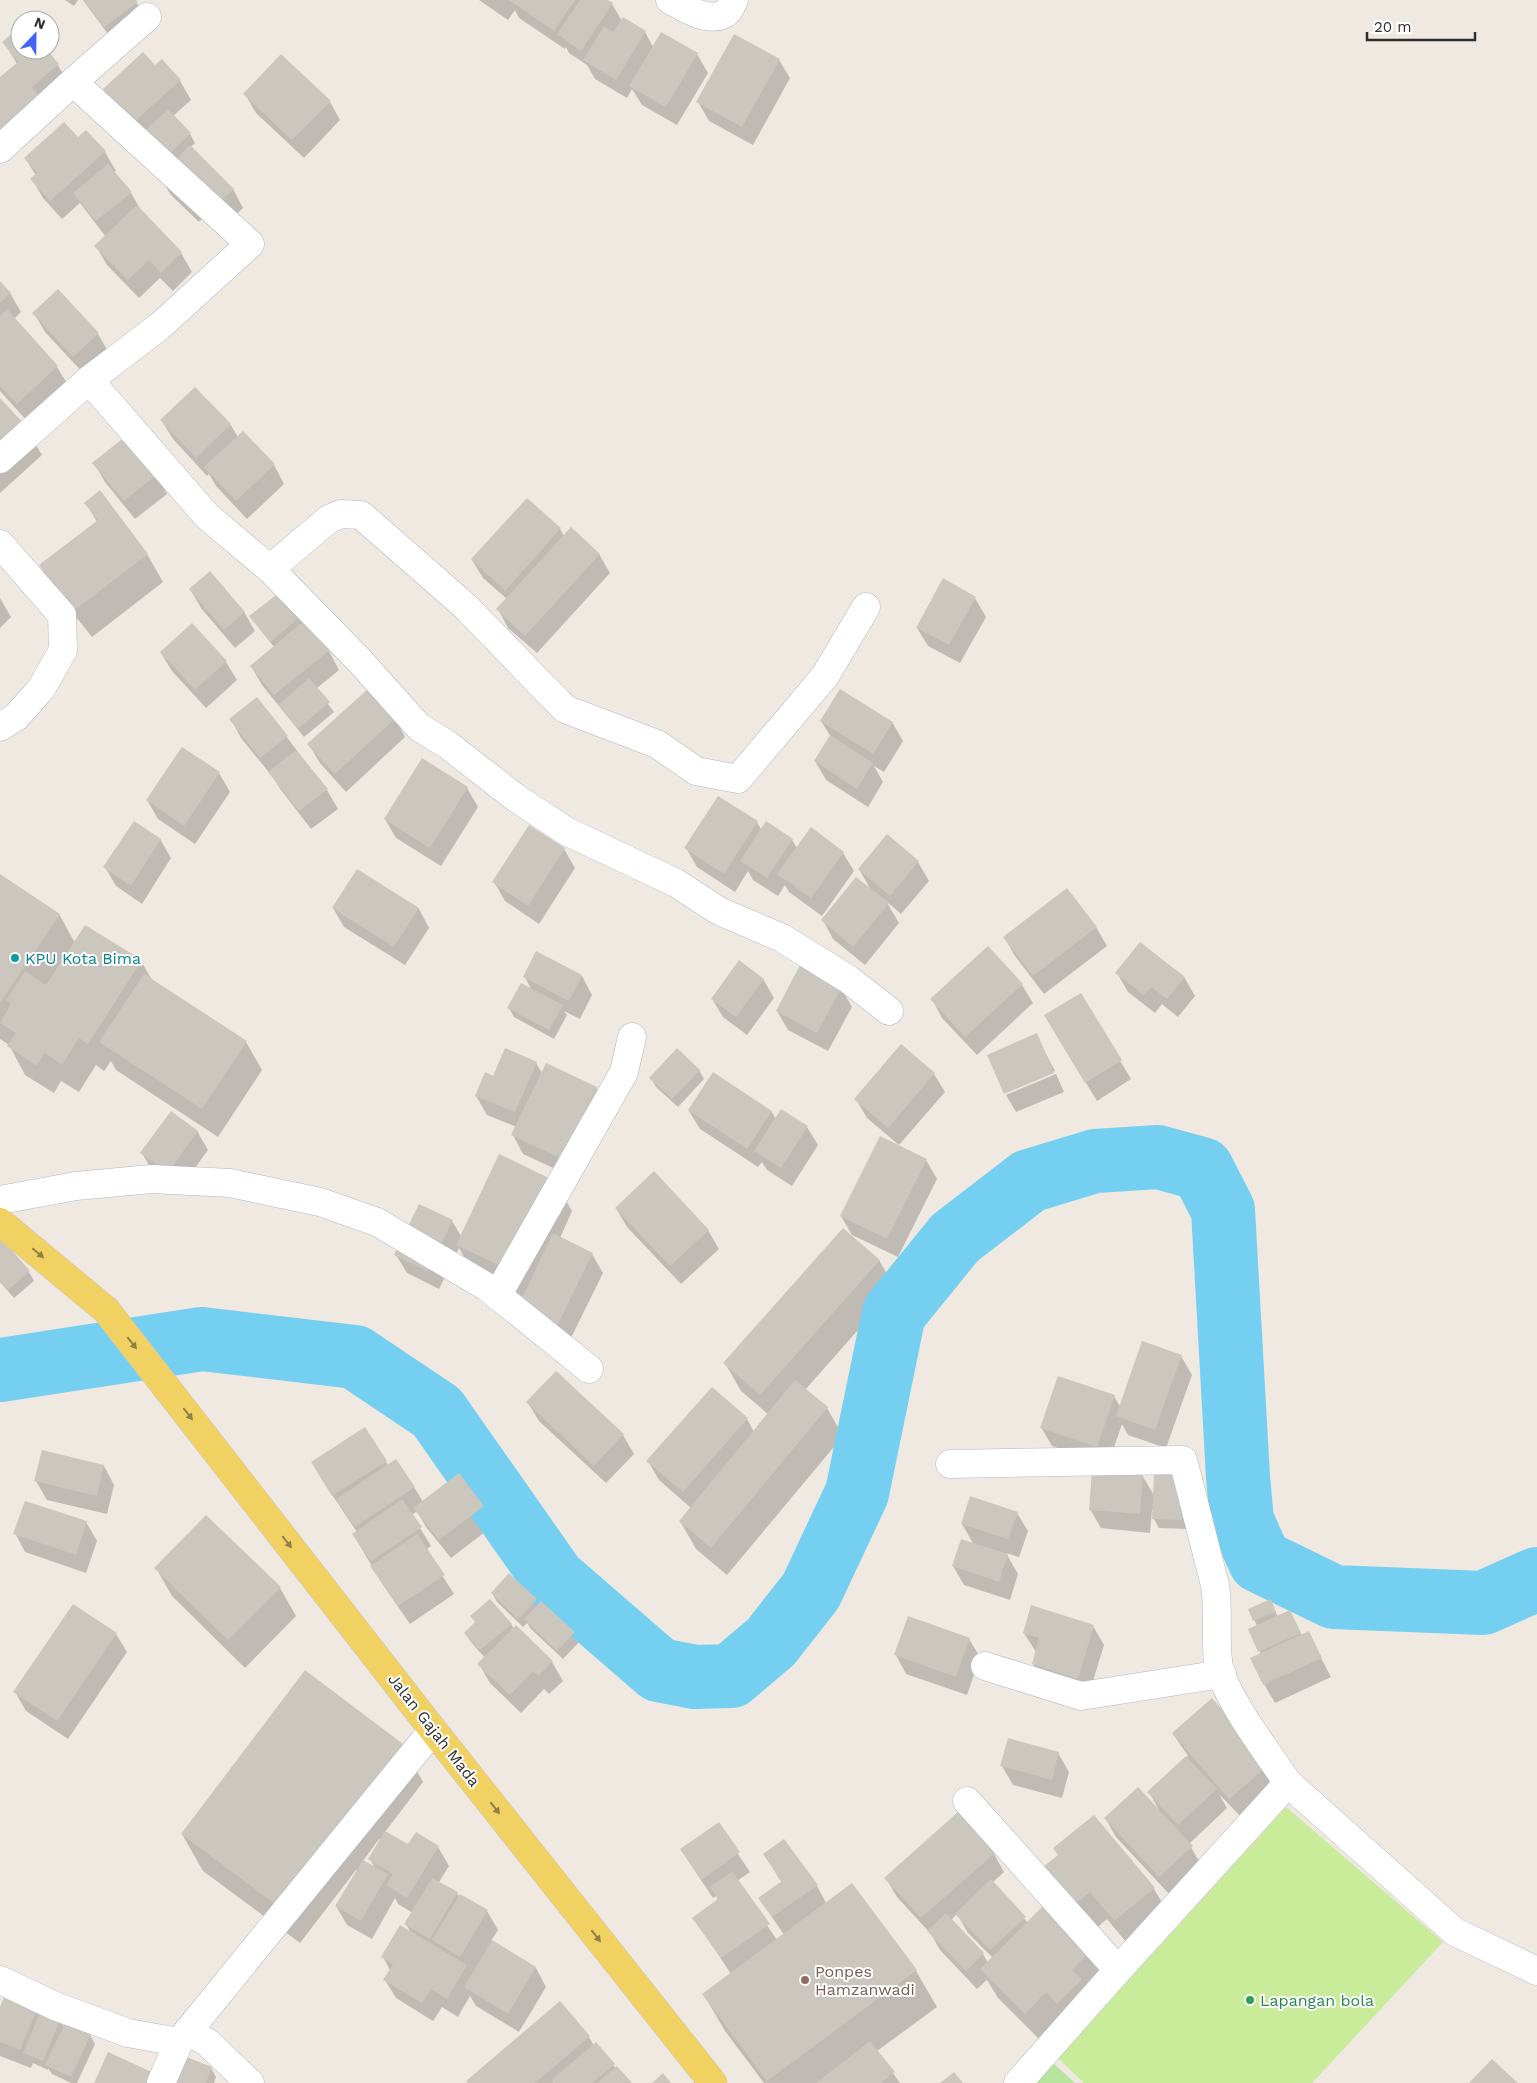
<svg xmlns="http://www.w3.org/2000/svg" width="1537" height="2083" font-family="'Work Sans',sans-serif">
	<rect width="100%" height="100%" fill="#efe9e1"/>
	<!-- green -->
	<polygon fill="#b6e59e" points="1053,2063 1075,2083 1035,2083"/>
	<!-- pitch -->
	<polygon fill="#c9ec9a" points="1286,1807 1443,1942 1312,2083 1084,2083 1058,2058"/>
	<!-- shadow -->
	<g fill="#0003" fill-rule="evenodd">
		<polygon points="65,0 78,0 74,6"/>
		<polygon points="83,0 135,0 147,21 116,45"/>
		<polygon points="479,0 606,0 612,4 622,21 645,32 653,47 697,54 708,73 677,125 642,105 632,89 627,98 595,79 587,65 569,53 566,47 565,49 519,18 515,10 508,20"/>
		<polygon points="20,28 20,50 45,50 58,65 68,83 51,118 0,79 17,64 4,42"/>
		<polygon points="779,60 790,78 753,145 709,121 698,102"/>
		<polygon points="162,61 180,81 191,100 173,116 190,134 195,143 191,147 233,189 243,208 225,225 210,210 199,222 171,195 104,89 155,67"/>
		<polygon points="245,94 330,102 340,120 304,158 256,113"/>
		<polygon points="78,139 105,152 116,171 114,172 131,193 142,212 181,253 192,272 173,291 160,278 139,298 107,265 96,246 106,237 80,203 62,219 43,198 32,179 36,176 26,159"/>
		<polygon points="0,283 10,293 21,312 14,319 57,367 68,385 28,422 0,391"/>
		<polygon points="58,291 98,334 109,353 85,375 45,332 34,313"/>
		<polygon points="0,400 25,427 42,455 0,493"/>
		<polygon points="162,421 230,424 238,437 274,465 284,484 247,519 216,486 209,474 207,476 173,439"/>
		<polygon points="94,463 156,475 167,494 135,519 105,482"/>
		<polygon points="86,503 147,554 163,582 92,637 57,593 40,566 97,522"/>
		<polygon points="560,529 564,536 599,554 610,573 537,653 508,628 498,609 507,599 483,578 472,560"/>
		<polygon points="190,589 244,612 255,631 235,648 201,608"/>
		<polygon points="0,598 11,617 0,628"/>
		<polygon points="975,598 986,617 960,663 928,646 917,628"/>
		<polygon points="251,617 299,617 303,624 329,651 339,670 316,689 334,712 304,737 262,685 251,666 274,647"/>
		<polygon points="161,653 226,662 237,680 206,708 172,671"/>
		<polygon points="257,698 327,790 338,809 311,829 281,790 272,776 241,738 231,719"/>
		<polygon points="395,718 405,737 346,792 320,763 309,745"/>
		<polygon points="821,721 892,722 903,741 884,772 874,766 883,782 868,807 826,780 815,761 831,737"/>
		<polygon points="219,773 230,792 195,844 158,819 147,800"/>
		<polygon points="467,788 478,807 441,866 396,838 385,819"/>
		<polygon points="757,822 762,831 792,840 797,848 843,853 854,871 822,916 789,892 785,885 778,896 753,880 748,871 735,892 697,867 686,848"/>
		<polygon points="160,839 171,858 142,904 116,886 105,867"/>
		<polygon points="564,849 575,868 539,924 505,901 494,882"/>
		<polygon points="918,862 929,881 901,914 886,901 899,923 865,965 833,939 823,920 872,892 859,869"/>
		<polygon points="358,870 419,909 429,928 405,965 344,927 333,908"/>
		<polygon points="0,875 59,914 75,943 141,961 152,980 246,1042 262,1070 218,1137 116,1070 111,1061 104,1071 96,1065 79,1092 61,1081 54,1093 25,1075 9,1045 0,1039"/>
		<polygon points="1096,927 1107,946 1044,994 1015,956 1004,937"/>
		<polygon points="1117,973 1184,977 1195,996 1178,1017 1162,1004 1155,1013 1128,992"/>
		<polygon points="582,976 592,995 580,1019 564,1011 567,1015 554,1039 514,1017 509,1008 532,991 525,977"/>
		<polygon points="763,979 774,998 747,1035 723,1017 712,999"/>
		<polygon points="1022,985 1033,1003 977,1055 942,1018 932,999"/>
		<polygon points="841,988 852,1007 828,1051 788,1030 777,1011"/>
		<polygon points="1080,994 1131,1079 1097,1101 1056,1034"/>
		<polygon points="1036,1035 1055,1071 1005,1092"/>
		<polygon points="536,1063 542,1073 596,1088 607,1107 573,1177 523,1154 513,1135 517,1127 487,1115 476,1096 493,1077"/>
		<polygon points="699,1070 704,1079 678,1107 656,1087 651,1078"/>
		<polygon points="714,1074 772,1112 776,1120 807,1127 818,1145 792,1186 767,1170 762,1162 758,1167 700,1129 689,1111"/>
		<polygon points="934,1074 945,1092 899,1145 867,1118 856,1099"/>
		<polygon points="1056,1074 1064,1092 1016,1112 1006,1095"/>
		<polygon points="197,1131 208,1150 179,1190 153,1172 142,1153"/>
		<polygon points="926,1160 937,1179 898,1257 852,1235 841,1216"/>
		<polygon points="556,1183 572,1211 560,1238 592,1254 603,1273 564,1352 524,1297 473,1273 459,1248 439,1289 407,1273 396,1255 452,1221 461,1236"/>
		<polygon points="616,1208 708,1230 719,1249 681,1284 627,1227"/>
		<polygon points="0,1239 29,1272 34,1281 14,1298 0,1282"/>
		<polygon points="879,1260 895,1288 805,1390 827,1408 843,1436 727,1575 696,1549 680,1521 691,1508 659,1480 648,1461 747,1419 754,1432 768,1414 741,1391 725,1363"/>
		<polygon points="1181,1356 1192,1375 1166,1448 1128,1435 1122,1424 1108,1465 1052,1446 1041,1427 1114,1396 1120,1407"/>
		<polygon points="557,1372 623,1435 634,1454 606,1483 539,1421 528,1403"/>
		<polygon points="365,1429 388,1465 414,1487 423,1502 483,1506 494,1525 451,1558 426,1527 417,1511 412,1515 431,1546 426,1550 454,1594 410,1624 383,1585 353,1534 357,1532 323,1481"/>
		<polygon points="104,1466 114,1485 107,1514 47,1500 36,1481"/>
		<polygon points="1142,1475 1155,1497 1183,1477 1187,1529 1159,1528 1154,1519 1154,1510 1152,1510 1150,1533 1101,1528 1090,1509"/>
		<polygon points="1017,1513 1028,1531 1019,1557 1006,1553 1018,1574 1010,1600 964,1585 953,1566 962,1541 974,1545 962,1524"/>
		<polygon points="86,1522 97,1541 86,1573 25,1552 15,1533"/>
		<polygon points="156,1568 280,1588 296,1616 245,1668 172,1596"/>
		<polygon points="492,1593 536,1600 539,1606 574,1633 579,1642 563,1659 531,1629 527,1623 523,1627 497,1602"/>
		<polygon points="1270,1601 1278,1617 1295,1621 1302,1636 1308,1633 1331,1677 1275,1703 1264,1684 1257,1626 1250,1610"/>
		<polygon points="472,1616 511,1624 514,1629 552,1662 563,1681 549,1694 544,1689 521,1713 490,1683 479,1664 485,1658 471,1642 465,1633 476,1623"/>
		<polygon points="1093,1626 1104,1645 1088,1697 1044,1682 1033,1664 1036,1652 1024,1633"/>
		<polygon points="116,1634 127,1652 68,1739 26,1711 15,1692"/>
		<polygon points="969,1639 980,1657 967,1695 906,1674 896,1655"/>
		<polygon points="1212,1700 1280,1783 1241,1817 1219,1794 1227,1808 1189,1844 1202,1866 1170,1895 1116,1837 1105,1818 1159,1810 1149,1792 1188,1756 1173,1734"/>
		<path d="M402 1745 423 1782 385 1832 409 1846 438 1847 449 1866 439 1882 457 1893 459 1897 487 1911 498 1930 491 1941 536 1968 546 1987 519 2032 476 2006 470 1996 458 2017 442 2007 433 2021 396 1998 385 1980 390 1970 383 1957 411 1933 406 1924 413 1913 398 1904 395 1898 372 1939 347 1925 336 1906 358 1871 356 1870 300 1943 203 1871 182 1834ZM379 1839 381 1840 370 1859 375 1868 363 1861Z"/>
		<polygon points="1058,1753 1069,1772 1062,1798 1013,1785 1002,1766"/>
		<polygon points="718,1824 750,1872 737,1881 777,1940 784,1935 760,1899 782,1883 764,1854 784,1840 817,1886 826,1903 916,1971 937,2007 877,2051 900,2083 764,2083 725,2031 704,1995 731,1974 694,1918 718,1900 716,1896 713,1898 681,1850"/>
		<path d="M994 1854 1004 1872 992 1883 1028 1923 1089 1952 1106 1980 1041 2041 998 1998 987 1980 977 1989 940 1950 931 1934 897 1897 886 1878ZM957 1914 968 1933 993 1958 988 1963 983 1954 951 1920Z"/>
		<polygon points="1059,1856 1154,1889 1170,1916 1131,1948 1107,1919 1092,1932 1061,1895"/>
		<polygon points="7,1993 60,2019 64,2027 90,2035 95,2044 77,2083 71,2083 52,2074 48,2068 48,2070 33,2063 31,2068 0,2056 0,2011"/>
		<polygon points="589,2037 594,2046 631,2083 469,2083"/>
		<polygon points="211,2068 216,2077 214,2083 173,2083"/>
	</g>
	<g fill="none" stroke-linecap="round" stroke-linejoin="round">
		<!-- river -->
		<polyline stroke="#75cff0" stroke-width="64" points="0,1370 202,1339 355,1357 437,1412 554,1579 659,1670 695,1677 731,1676 771,1642 811,1591 857,1493 894,1313 955,1238 1029,1181 1095,1161 1158,1157 1202,1169 1223,1210 1238,1477 1242,1521 1260,1561 1334,1597 1483,1603 1537,1579"/>
	</g>
	<!-- building -->
	<g fill="#cbc7bf">
		<polygon points="84,0 136,0 138,2 104,27"/>
		<polygon points="509,0 575,0 554,31"/>
		<polygon points="580,0 608,0 613,3 581,51 557,34"/>
		<polygon points="623,17 646,31 616,80 583,60 604,26 613,32"/>
		<polygon points="20,27 20,50 47,50 59,64 32,87 41,98 0,133 0,77 18,62 2,42"/>
		<polygon points="661,32 698,53 666,107 629,86"/>
		<polygon points="734,34 780,59 742,127 696,102"/>
		<polygon points="143,52 155,65 162,59 181,80 126,129 114,101 103,89"/>
		<polygon points="281,54 331,101 292,140 243,94"/>
		<polygon points="168,109 191,133 162,161 139,136"/>
		<polygon points="64,122 78,137 86,130 106,151 50,201 30,179 37,173 24,158"/>
		<polygon points="190,145 234,189 214,207 159,176"/>
		<polygon points="108,164 132,192 96,221 73,193"/>
		<polygon points="137,205 182,252 161,273 149,260 128,280 94,246"/>
		<polygon points="0,281 11,293 0,303"/>
		<polygon points="58,289 99,333 73,357 32,313"/>
		<polygon points="7,309 58,366 17,404 0,386 0,316"/>
		<polygon points="195,387 231,424 196,458 160,420"/>
		<polygon points="0,398 26,426 0,451"/>
		<polygon points="243,431 275,464 236,501 204,467"/>
		<polygon points="126,436 158,474 124,501 92,463"/>
		<polygon points="100,490 148,554 75,610 39,565 98,520 84,503"/>
		<polygon points="527,498 561,528 505,591 471,559"/>
		<polygon points="571,527 600,554 525,636 496,609"/>
		<polygon points="210,571 245,612 224,630 189,589"/>
		<polygon points="943,578 976,597 949,645 916,628"/>
		<polygon points="280,592 300,617 270,642 249,616"/>
		<polygon points="305,620 330,650 274,695 250,666"/>
		<polygon points="192,623 227,661 195,690 160,652"/>
		<polygon points="309,678 330,702 298,729 278,705"/>
		<polygon points="369,688 396,718 335,774 307,744"/>
		<polygon points="840,689 893,722 873,754 820,721"/>
		<polygon points="257,697 288,736 260,758 229,719"/>
		<polygon points="830,735 873,763 857,789 814,761"/>
		<polygon points="182,747 220,772 184,826 146,800"/>
		<polygon points="296,750 328,789 299,811 268,772"/>
		<polygon points="422,758 468,787 430,848 384,819"/>
		<polygon points="718,796 758,821 724,874 684,848"/>
		<polygon points="134,821 161,839 131,886 103,867"/>
		<polygon points="766,821 793,839 767,878 740,861"/>
		<polygon points="529,825 565,848 528,906 492,882"/>
		<polygon points="811,827 844,852 811,898 777,874"/>
		<polygon points="887,834 919,861 890,896 858,869"/>
		<polygon points="357,869 419,908 394,947 332,908"/>
		<polygon points="0,874 60,914 0,1003"/>
		<polygon points="856,877 889,903 853,947 821,920"/>
		<polygon points="1067,888 1097,927 1033,976 1003,937"/>
		<polygon points="85,925 142,960 88,1044 79,1038 62,1065 45,1053 37,1066 7,1046 16,1033 0,1023 11,1004 6,1000 25,971 46,985"/>
		<polygon points="1140,942 1185,977 1167,999 1151,987 1144,995 1115,973"/>
		<polygon points="988,946 1023,984 965,1037 930,999"/>
		<polygon points="536,951 582,975 569,1001 523,977"/>
		<polygon points="739,960 764,979 736,1017 711,999"/>
		<polygon points="800,965 842,987 817,1033 776,1011"/>
		<polygon points="144,974 247,1041 202,1109 99,1042"/>
		<polygon points="521,983 563,1005 549,1030 507,1008"/>
		<polygon points="1081,993 1122,1060 1085,1083 1044,1015"/>
		<polygon points="1037,1033 1054,1073 1004,1094 987,1055"/>
		<polygon points="901,1044 935,1073 888,1128 854,1099"/>
		<polygon points="505,1048 537,1062 515,1112 475,1096 485,1072 493,1076"/>
		<polygon points="677,1048 700,1070 672,1099 649,1078"/>
		<polygon points="546,1063 597,1087 562,1159 511,1135"/>
		<polygon points="713,1072 772,1111 747,1149 688,1110"/>
		<polygon points="781,1109 808,1126 781,1168 754,1151"/>
		<polygon points="171,1111 198,1131 168,1172 140,1153"/>
		<polygon points="880,1136 927,1159 887,1239 840,1216"/>
		<polygon points="499,1154 557,1182 514,1272 456,1245"/>
		<polygon points="654,1171 709,1230 670,1266 615,1208"/>
		<polygon points="419,1204 453,1220 428,1271 394,1255"/>
		<polygon points="843,1228 880,1260 760,1395 723,1363"/>
		<polygon points="553,1233 593,1253 553,1334 514,1315"/>
		<polygon points="0,1237 30,1271 8,1290 0,1281"/>
		<polygon points="1142,1341 1182,1355 1155,1430 1116,1416"/>
		<polygon points="556,1371 624,1434 594,1466 526,1402"/>
		<polygon points="1058,1376 1115,1395 1097,1447 1040,1428"/>
		<polygon points="795,1380 828,1407 711,1548 679,1521"/>
		<polygon points="712,1387 748,1418 683,1492 646,1461"/>
		<polygon points="365,1427 387,1461 332,1496 311,1462"/>
		<polygon points="42,1450 104,1465 97,1496 34,1481"/>
		<polygon points="396,1459 415,1487 355,1527 336,1499"/>
		<polygon points="1092,1470 1143,1474 1140,1514 1089,1510"/>
		<polygon points="459,1473 484,1506 439,1540 413,1508"/>
		<polygon points="1154,1474 1184,1475 1182,1520 1152,1519"/>
		<polygon points="970,1496 1018,1512 1008,1539 961,1524"/>
		<polygon points="402,1499 422,1527 371,1561 352,1534"/>
		<polygon points="25,1501 87,1521 76,1555 13,1534"/>
		<polygon points="206,1515 281,1587 228,1640 154,1568"/>
		<polygon points="417,1534 445,1575 398,1606 370,1566"/>
		<polygon points="961,1539 1008,1554 999,1582 952,1566"/>
		<polygon points="509,1573 537,1599 518,1619 491,1593"/>
		<polygon points="490,1599 512,1624 480,1650 464,1633 475,1622 470,1616"/>
		<polygon points="1271,1599 1276,1612 1253,1621 1248,1609"/>
		<polygon points="541,1601 575,1632 557,1651 524,1619"/>
		<polygon points="73,1604 117,1633 57,1721 13,1692"/>
		<polygon points="1031,1605 1094,1625 1078,1679 1032,1664 1039,1638 1023,1633"/>
		<polygon points="1290,1610 1301,1633 1258,1652 1248,1629"/>
		<polygon points="908,1616 970,1638 956,1677 894,1655"/>
		<polygon points="516,1625 553,1661 538,1676 533,1671 510,1695 477,1664"/>
		<polygon points="1309,1631 1322,1658 1263,1685 1250,1658"/>
		<polygon points="305,1670 403,1744 279,1907 181,1834"/>
		<polygon points="1212,1698 1270,1764 1229,1799 1172,1733"/>
		<polygon points="1008,1738 1059,1752 1052,1780 1000,1766"/>
		<polygon points="1186,1756 1217,1789 1178,1825 1147,1792"/>
		<polygon points="1138,1787 1193,1846 1159,1877 1104,1818"/>
		<polygon points="958,1812 995,1853 921,1918 884,1878"/>
		<polygon points="1094,1815 1155,1888 1114,1921 1090,1892 1075,1904 1043,1867 1058,1855 1053,1848"/>
		<polygon points="719,1822 740,1852 702,1880 680,1849"/>
		<polygon points="385,1831 408,1844 416,1832 439,1846 407,1898 386,1885 393,1874 368,1859"/>
		<polygon points="784,1839 818,1885 772,1917 758,1898 782,1881 763,1854"/>
		<polygon points="363,1860 388,1874 361,1921 335,1906"/>
		<polygon points="732,1871 770,1924 721,1958 692,1918 718,1899 710,1887"/>
		<polygon points="432,1878 458,1892 430,1939 404,1924"/>
		<polygon points="991,1879 1026,1917 990,1950 955,1914"/>
		<polygon points="852,1883 917,1970 767,2081 702,1994"/>
		<polygon points="460,1894 488,1910 460,1957 432,1940"/>
		<polygon points="1044,1905 1090,1952 1072,1970 1082,1979 1057,2004 1046,1992 1025,2014 980,1969"/>
		<polygon points="946,1913 984,1953 966,1971 927,1931"/>
		<polygon points="400,1925 467,1965 447,1999 431,1989 422,2003 383,1980 393,1964 381,1957"/>
		<polygon points="492,1940 536,1967 508,2014 464,1987"/>
		<polygon points="6,1992 39,2005 20,2050 0,2042 0,2007"/>
		<polygon points="560,2001 590,2036 535,2083 468,2083 466,2081"/>
		<polygon points="41,2010 61,2018 43,2061 23,2053"/>
		<polygon points="66,2021 91,2034 71,2077 45,2065"/>
		<polygon points="870,2041 895,2072 882,2082 883,2083 816,2083"/>
		<polygon points="596,2042 615,2064 592,2083 553,2083 551,2080"/>
		<polygon points="108,2052 156,2074 152,2083 94,2083"/>
		<polygon points="179,2054 212,2067 206,2083 178,2083 170,2080"/>
		<polygon points="1492,2059 1518,2083 1469,2083"/>
		<polygon points="617,2066 632,2083 597,2083"/>
		<polygon points="954,2072 963,2083 940,2083"/>
		<polygon points="663,2073 671,2083 652,2083"/>
	</g>
	<g fill="none" stroke-linecap="round" stroke-linejoin="round">
		<!-- minor casing -->
		<g stroke="#b4b7c1" stroke-width="29">
			<g id="minor">
				<path d="M670 0C685 8 709 24 726 13 730 10 732 4 734 0"/>
				<polyline points="73,82 147,17"/>
				<polyline points="0,149 73,82 250,244 160,326 89,380 0,459"/>
				<polyline points="89,380 207,516 270,569 358,659 419,727 448,745 516,798 566,831 676,883 719,911 782,938 848,979 889,1011"/>
				<polyline points="0,544 62,615 63,650 41,689 16,717 0,727"/>
				<polyline points="270,569 329,519 341,514 361,515 465,606 565,709 657,744 696,771 738,779 825,676 866,607"/>
				<polyline points="0,1200 76,1186 151,1179 230,1183 320,1202 377,1222 487,1287 589,1369"/>
				<polyline points="497,1296 624,1072 632,1037"/>
				<path d="M950 1464 1183 1460 1215 1585C1219 1610 1215 1636 1218 1661 1221 1692 1270 1756 1288 1783"/>
				<polyline points="985,1666 1081,1696 1222,1674"/>
				<polyline points="967,1801 1118,1970"/>
				<polyline points="0,1980 55,2006 128,2033 179,2042 188,2031 208,2043 250,2083"/>
				<polyline points="188,2031 433,1730"/>
				<polyline points="161,2083 179,2042"/>
				<polyline points="1018,2083 1118,1970 1288,1783 1455,1932 1537,1971"/>
			</g>
		</g>
		<!-- major casing -->
		<g stroke="#c9c9c9" stroke-width="29">
			<polyline id="major" points="0,1222 106,1310 433,1730 713,2083"/>
		</g>
		<!-- minor -->
		<use href="#minor" stroke="#fff" stroke-width="28"/>
		<!-- major -->
		<use href="#major" stroke="#f2d163" stroke-width="28"/>
	</g>
	<!-- one-way arrows -->
	<defs><path id="oneway-solid" d="M-6-.8H1V-3.2L6.5 0L1 3.2V.8H-6Z" transform="scale(1.25)"/></defs>
	<g fill="#908048">
		<use href="#oneway-solid" transform="translate(38 1253) rotate(40)"/>
		<use href="#oneway-solid" transform="translate(132 1343) rotate(52)"/>
		<use href="#oneway-solid" transform="translate(188 1414) rotate(52)"/>
		<use href="#oneway-solid" transform="translate(287 1542) rotate(52)"/>
		<use href="#oneway-solid" transform="translate(495 1808) rotate(52)"/>
		<use href="#oneway-solid" transform="translate(596 1936) rotate(52)"/>
	</g>
	<!-- markers -->
	<circle fill="#0f9aa8" stroke="#fff" stroke-width="2" cx="15" cy="958" r="5"/>
	<circle fill="#8d6e63" stroke="#fff" stroke-width="2" cx="805" cy="1980" r="5"/>
	<circle fill="#2e9e5b" stroke="#fff" stroke-width="2" cx="1250" cy="2000" r="5"/>
	<g text-anchor="middle" dominant-baseline="central" stroke-width="4" stroke-linejoin="round" paint-order="stroke">
		<!-- culture labels -->
		<g font-size="16" fill="#0d838f" stroke="#fff" text-anchor="start">
			<text x="25" y="958">KPU Kota Bima</text>
		</g>
		<!-- street labels -->
		<g font-size="16" fill="#2e2e2e" stroke="#fff">
			<text transform="translate(434 1730) rotate(52)">Jalan Gajah Mada</text>
		</g>
		<!-- education labels -->
		<g font-size="16" fill="#785e54" stroke="#fff" text-anchor="start">
			<text x="815" y="1971">Ponpes<tspan x="815" dy="18">Hamzanwadi</tspan></text>
		</g>
		<!-- leisure labels -->
		<g font-size="16" fill="#27864d" stroke="#fff" text-anchor="start">
			<text x="1260" y="2000">Lapangan bola</text>
		</g>
	</g>
	<!-- north arrow -->
	<g transform="translate(35 35) rotate(22)"><circle r="24" fill="#ffffff" stroke="#ababab"/>
	<path d="M0-4L9 19L0 12L-9 19Z" fill="#4264fb"/>
	<text y="-8" font-size="14" font-weight="bold" text-anchor="middle" fill="#2e2e2e">N</text>
	</g>
	<!-- scale -->
	<path d="M1367 32v8h108v-8" fill="none" stroke="#2e2e2e" stroke-width="2.5"/>
	<text x="1374" y="32" font-size="15" fill="#2e2e2e" stroke="#ffffff" stroke-width="4" paint-order="stroke">20 m</text>
</svg>
